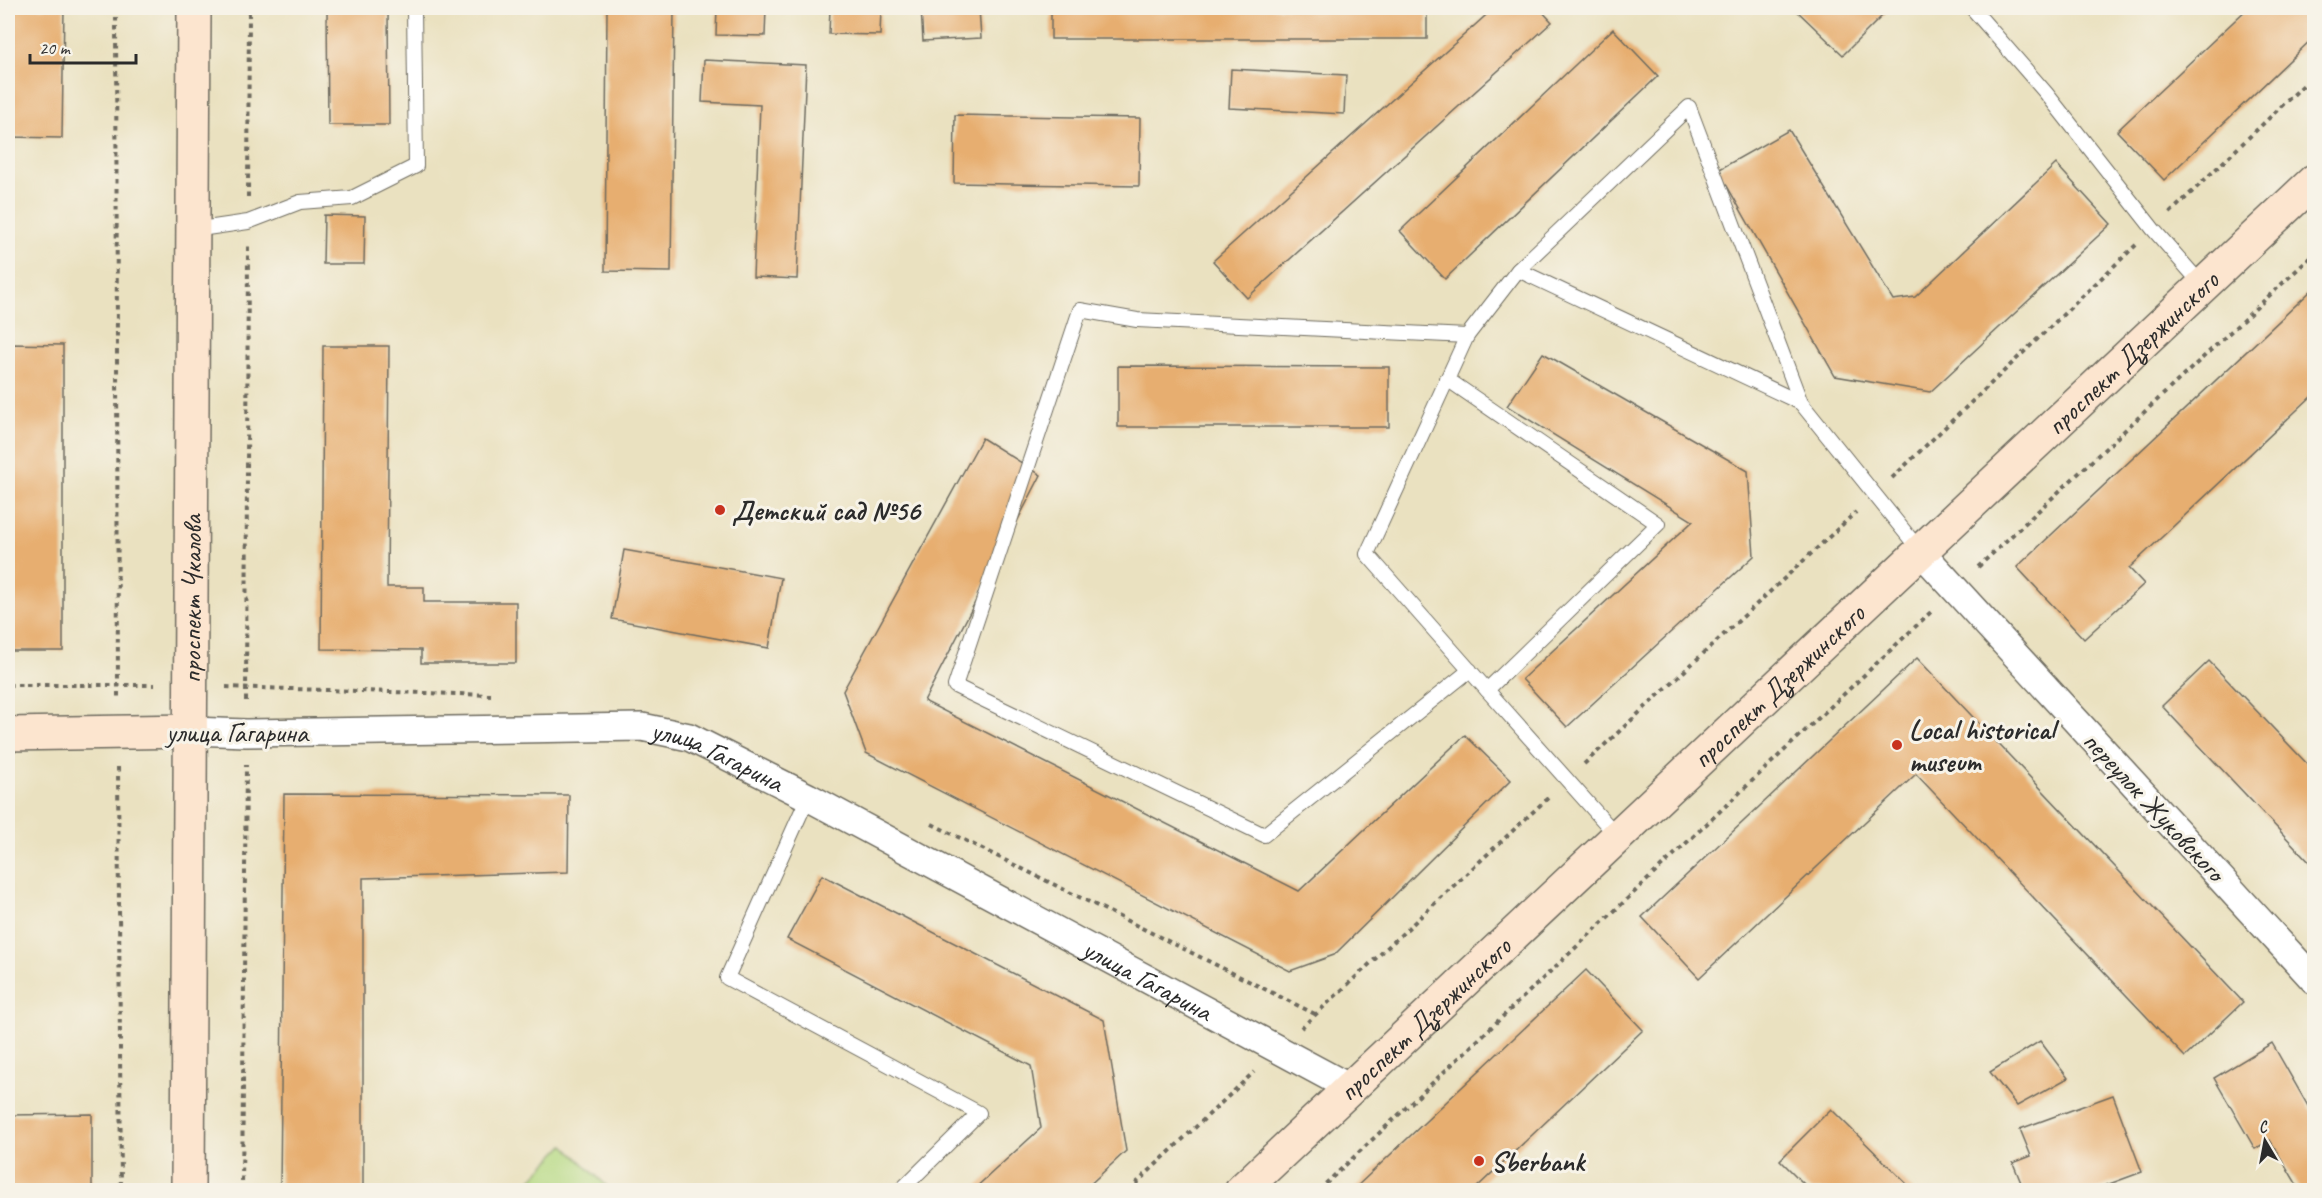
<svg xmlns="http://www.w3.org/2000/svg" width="2322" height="1198" font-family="Caveat,sans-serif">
	<rect width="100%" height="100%" fill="#f7f3e8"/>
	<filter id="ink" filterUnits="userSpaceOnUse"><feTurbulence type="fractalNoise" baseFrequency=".0167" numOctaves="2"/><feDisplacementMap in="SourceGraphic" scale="12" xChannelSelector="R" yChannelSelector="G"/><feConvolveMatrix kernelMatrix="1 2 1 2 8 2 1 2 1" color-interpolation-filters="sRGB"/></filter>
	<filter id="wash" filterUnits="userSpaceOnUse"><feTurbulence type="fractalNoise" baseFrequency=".008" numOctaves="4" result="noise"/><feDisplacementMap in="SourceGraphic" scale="24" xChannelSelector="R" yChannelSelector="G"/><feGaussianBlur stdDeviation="1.35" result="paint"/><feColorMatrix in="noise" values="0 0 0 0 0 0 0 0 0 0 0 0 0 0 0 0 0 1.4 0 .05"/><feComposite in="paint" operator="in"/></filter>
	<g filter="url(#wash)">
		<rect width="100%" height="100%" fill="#eae1c0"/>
		<!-- pitch -->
		<polygon fill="#b5d982" stroke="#708256" stroke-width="1.5" points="564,1145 611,1190 521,1190"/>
		<g id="blocks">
			<!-- building -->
			<g fill="#e7ae6f">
				<polygon points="8,8 64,8 62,138 8,137"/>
				<polygon points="327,8 388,8 389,125 328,125"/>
				<polygon points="607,8 674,8 671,272 605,271"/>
				<polygon points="717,8 766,8 765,36 716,35"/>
				<polygon points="830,8 881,8 880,35 829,34"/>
				<polygon points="921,8 979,8 981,38 923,41"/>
				<rect x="1051" y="8" width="376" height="31"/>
				<polygon points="1494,8 1539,8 1552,22 1247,298 1213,261"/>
				<polygon points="1794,8 1890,8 1843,55"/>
				<polygon points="2248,8 2314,8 2314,37 2164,180 2117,131"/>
				<polygon points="1613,29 1658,76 1445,279 1400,231"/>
				<polygon points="704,60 806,65 797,279 753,277 760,105 702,102"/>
				<polygon points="1231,69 1346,75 1344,114 1229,108"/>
				<polygon points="955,115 1140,118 1139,186 954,183"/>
				<polygon points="1789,130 1893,300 1915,297 2056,164 2111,224 1930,392 1835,376 1718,170"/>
				<polygon points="324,215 365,216 364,264 323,264"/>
				<polygon points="2314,288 2314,394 2129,568 2144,584 2084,639 2017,567"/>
				<polygon points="8,344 63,345 63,651 8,651"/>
				<polygon points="323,346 389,346 387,587 424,587 424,602 516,602 516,663 421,663 421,650 321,649"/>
				<polygon points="1543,353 1748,471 1754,556 1567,727 1522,679 1693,521 1507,406"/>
				<polygon points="1118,366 1389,367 1389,427 1118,427"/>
				<polygon points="982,438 1041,475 924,701 1299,891 1465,735 1511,780 1334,955 1290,971 866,753 843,691"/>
				<polygon points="624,550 781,578 769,648 612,619"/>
				<polygon points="1917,658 2243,1002 2185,1057 1916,774 1699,978 1642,917"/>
				<polygon points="2209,661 2314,771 2314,867 2162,706"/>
				<polygon points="284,794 569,795 568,872 363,878 363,1190 280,1190"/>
				<polygon points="822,875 1104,1020 1126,1151 1084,1190 973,1190 1041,1128 1031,1066 787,939"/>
				<polygon points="1586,970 1643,1030 1474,1190 1353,1190"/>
				<polygon points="2040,1041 2068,1078 2017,1106 1990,1072"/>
				<polygon points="2272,1043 2312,1113 2314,1112 2314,1190 2300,1190 2270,1140 2255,1149 2214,1078"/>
				<polygon points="2113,1095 2142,1172 2093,1190 2024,1190 2013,1163 2031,1156 2020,1129"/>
				<polygon points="1831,1109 1913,1190 1810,1190 1780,1160"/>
				<polygon points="92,1114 92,1190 8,1190 8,1115"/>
			</g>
		</g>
	</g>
	<g filter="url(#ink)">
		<use href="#blocks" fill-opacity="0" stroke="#6e6b5f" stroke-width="1.5"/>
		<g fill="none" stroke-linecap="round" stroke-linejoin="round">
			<!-- lane casing -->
			<g stroke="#6e6b5f" stroke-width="16">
				<g id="lane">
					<polyline points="1972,8 2046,93 2153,229 2203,286"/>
					<polyline points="193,230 248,222 300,202 352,198 416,166 414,8"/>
					<polyline points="1518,270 1689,107 1801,403"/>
					<polyline points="1467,336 1518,270 1801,403 1921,552"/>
					<polyline points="1447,379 1658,524 1487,690"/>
					<polyline points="1470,670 1264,835 955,686 1080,310 1137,320 1467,336 1367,554 1487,690 1618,837"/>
					<polyline points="808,797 727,978 979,1113 901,1190"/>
				</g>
			</g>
			<!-- street casing -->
			<g stroke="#6e6b5f" stroke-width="30">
				<g id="street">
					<polyline points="1921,552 2314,980"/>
					<path id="s1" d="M191 731 246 733 642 727 689 737 808 797 1350 1088"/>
				</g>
			</g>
			<!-- secondary casing -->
			<g stroke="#6e6b5f" stroke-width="36">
				<g id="secondary">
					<polyline points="8,734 191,731"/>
					<path id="s2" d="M188 1190 194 8"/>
					<path id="s3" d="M1242 1190 2314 181"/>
				</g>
			</g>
			<!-- path -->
			<g stroke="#6e6b5f" stroke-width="4" stroke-dasharray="4.5 4.5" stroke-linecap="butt">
				<polyline points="116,8 118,697"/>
				<polyline points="248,197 249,8"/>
				<polyline points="2170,213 2314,75"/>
				<polyline points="1892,478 2136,245"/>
				<polyline points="1978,567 2314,254"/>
				<polyline points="8,685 155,685"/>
				<polyline points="226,687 491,695"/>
				<polyline points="246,701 248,246"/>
				<polyline points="1584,764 1856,512"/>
				<polyline points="118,767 121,1190"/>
				<polyline points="932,824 1315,1014"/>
				<polyline points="1301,1028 1550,796"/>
				<polyline points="242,1190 246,765"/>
				<polyline points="1129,1190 1254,1072"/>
				<polyline points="1319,1190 1933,610"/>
			</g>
			<!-- lane -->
			<use href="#lane" stroke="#fff" stroke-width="14"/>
			<!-- street -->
			<use href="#street" stroke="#fff" stroke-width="27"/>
			<!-- secondary -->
			<use href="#secondary" stroke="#fce5cf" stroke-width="33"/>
		</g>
	</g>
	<!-- markers -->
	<g fill="#c8321e" stroke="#f7f3e8" stroke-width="2">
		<circle cx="720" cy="510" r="6"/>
		<circle cx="1897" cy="745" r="6"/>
		<circle cx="1479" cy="1161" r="6"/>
	</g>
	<g text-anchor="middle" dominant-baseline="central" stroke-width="6" stroke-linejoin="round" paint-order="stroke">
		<!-- street labels -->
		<g font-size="28" fill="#2b2b2b" stroke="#f7f3e8">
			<text stroke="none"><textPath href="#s3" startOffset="1222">проспект Дзержинского</textPath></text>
			<text stroke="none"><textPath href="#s2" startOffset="591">проспект Чкалова</textPath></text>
			<text stroke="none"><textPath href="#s3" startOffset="736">проспект Дзержинского</textPath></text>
			<text x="237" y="732">улица Гагарина</text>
			<text stroke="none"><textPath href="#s1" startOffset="532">улица Гагарина</textPath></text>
			<text transform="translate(2154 806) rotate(47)">переулок Жуковского</text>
			<text stroke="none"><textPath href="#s1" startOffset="1018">улица Гагарина</textPath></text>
			<text stroke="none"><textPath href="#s3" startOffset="250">проспект Дзержинского</textPath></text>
		</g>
		<!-- poi labels -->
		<g font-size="28" font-weight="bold" fill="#2b2b2b" stroke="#f7f3e8" text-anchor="start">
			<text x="732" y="510">Детский сад №56</text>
			<text x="1909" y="729">Local historical<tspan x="1909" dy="32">museum</tspan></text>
			<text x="1491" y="1161">Sberbank</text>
		</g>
	</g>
	<!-- margin -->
	<rect width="2322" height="1198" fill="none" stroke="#f7f3e8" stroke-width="30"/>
	<!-- north arrow -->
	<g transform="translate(2265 1141) rotate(350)" stroke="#f7f3e8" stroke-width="4.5" paint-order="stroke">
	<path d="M0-4.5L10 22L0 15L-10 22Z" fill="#2b2b2b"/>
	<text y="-9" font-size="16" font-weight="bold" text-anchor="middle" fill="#2b2b2b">С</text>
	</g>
	<!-- scale -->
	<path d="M30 54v9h106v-9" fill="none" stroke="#2b2b2b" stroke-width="3"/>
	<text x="39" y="54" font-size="18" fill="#2b2b2b" stroke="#f7f3e8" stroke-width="4.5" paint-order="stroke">20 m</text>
</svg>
